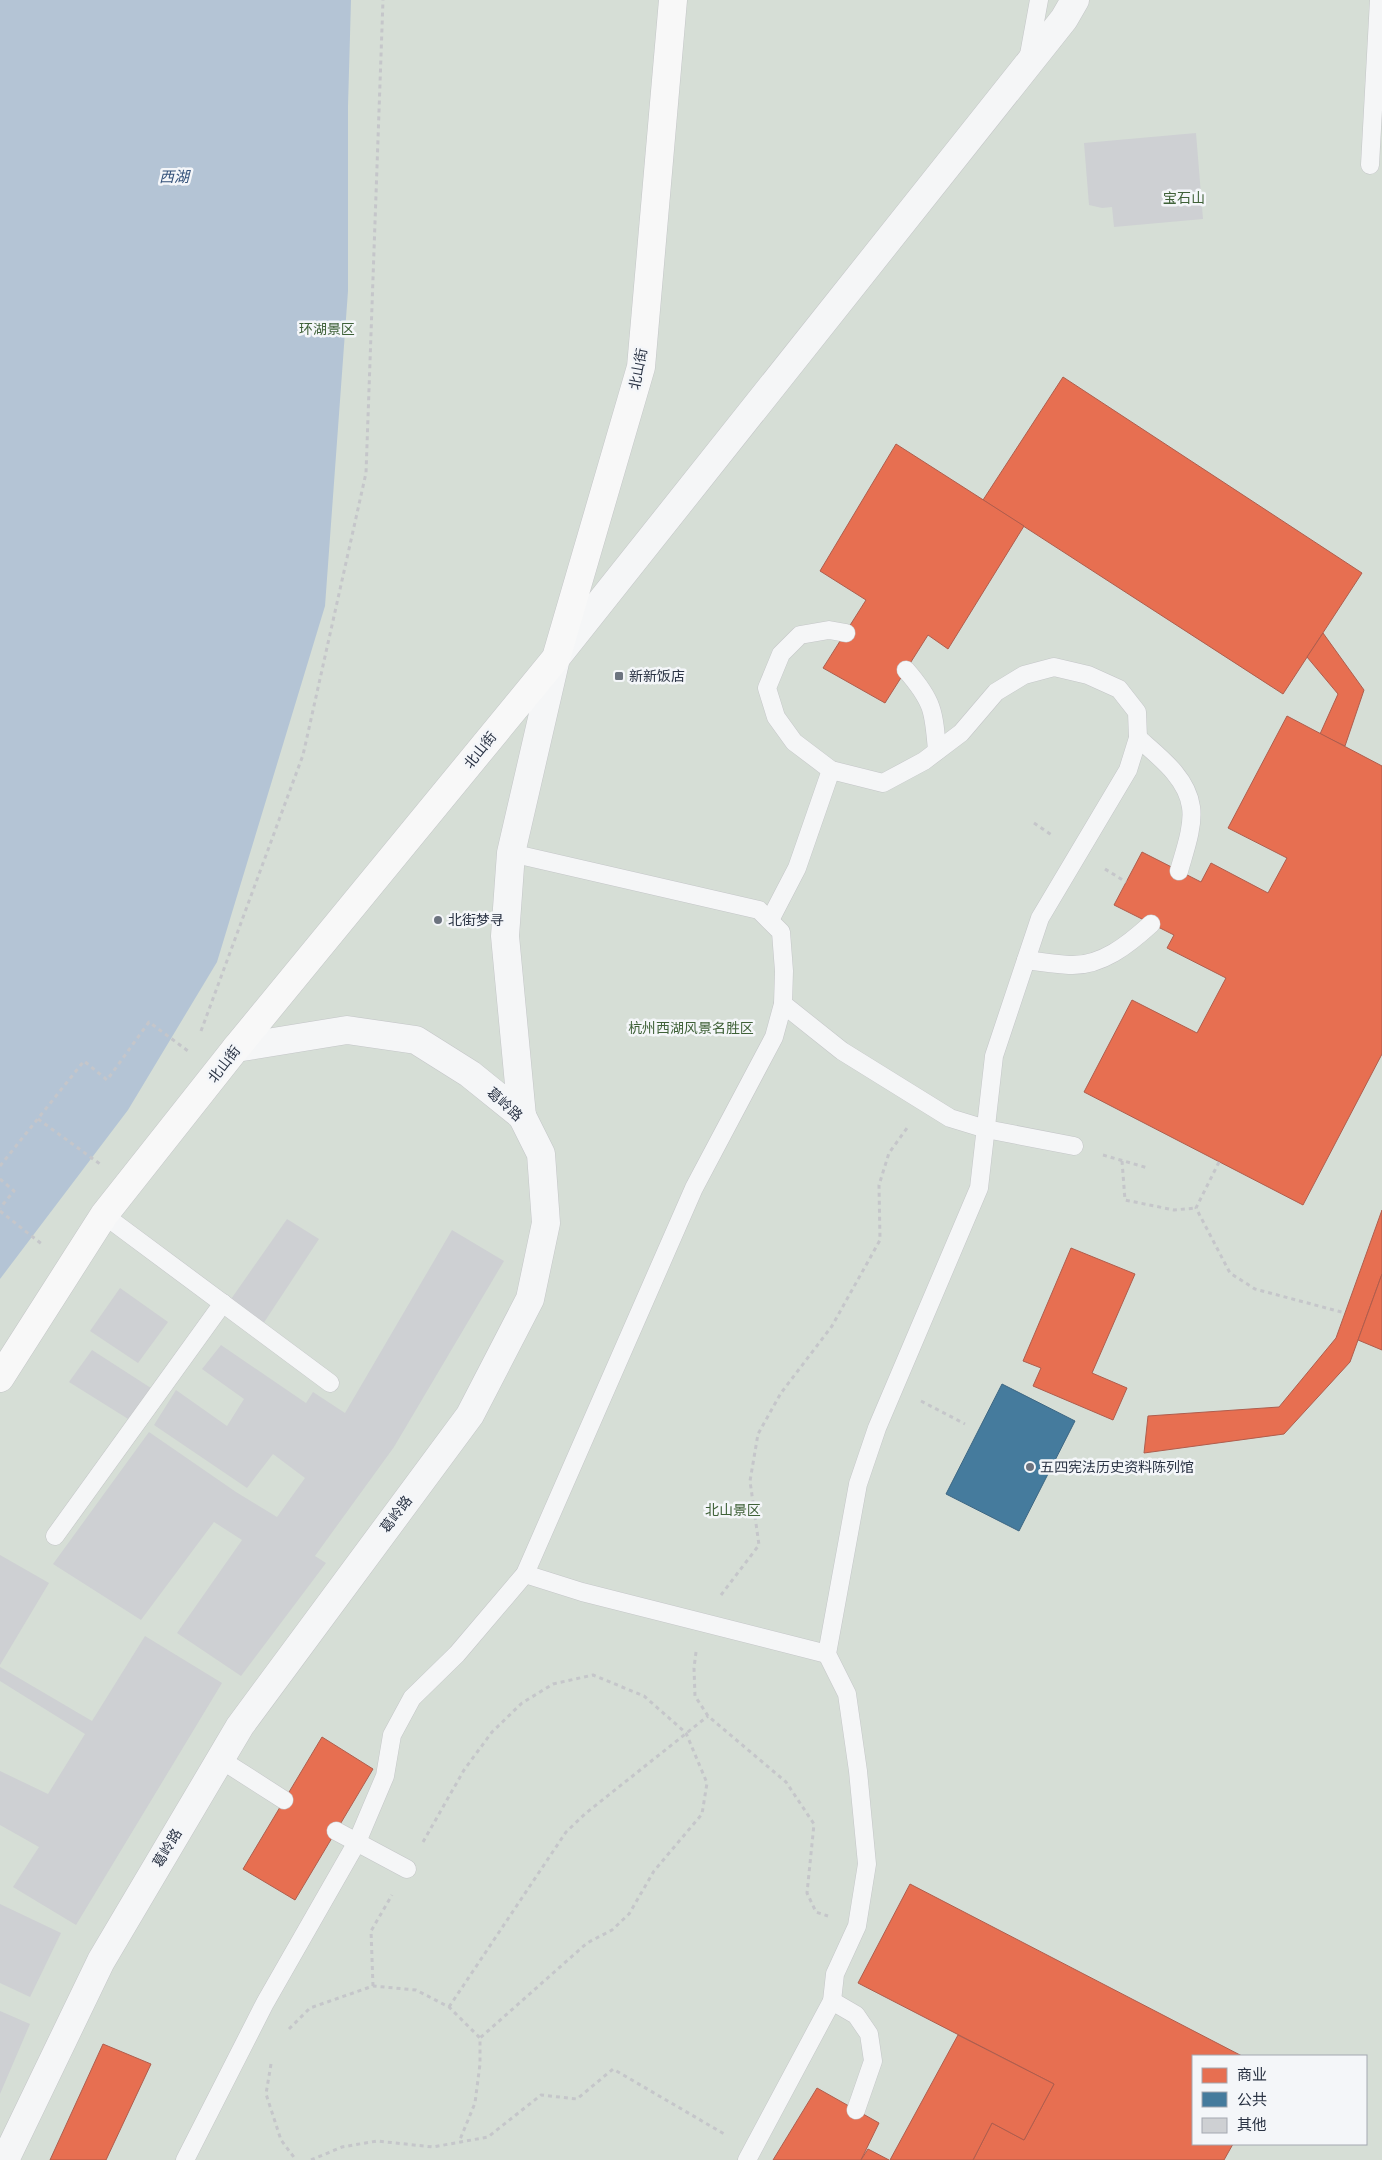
<svg xmlns="http://www.w3.org/2000/svg" width="1382" height="2160" font-family="Ubuntu,'Noto Sans SC',sans-serif">
	<rect width="100%" height="100%" fill="#e6e8ea"/>
	<!-- green -->
	<path fill="#d6ded6" fill-rule="evenodd" d="M0 0H1382V2160H0ZM1193 2056H1366V2144H1193Z"/>
	<!-- water -->
	<polygon fill="#b4c4d5" points="0,0 351,0 348,106 348,291 325,606 217,962 128,1110 0,1279"/>
	<!-- shops -->
	<g fill="#e76f51" stroke="#af5d4d">
		<polygon points="1063,377 1362,573 1283,694 983,500"/>
		<polygon points="896,444 1024,526 948,649 928,635 885,703 823,668 866,600 820,571"/>
		<polygon points="1323,633 1364,690 1345,746 1320,734 1338,694 1307,657"/>
		<polygon points="1287,716 1382,766 1382,1054 1303,1205 1084,1092 1132,1000 1197,1033 1226,978 1167,948 1174,935 1114,905 1142,852 1201,882 1211,863 1268,893 1287,858 1228,828"/>
		<polygon points="1382,1210 1382,1274 1350,1362 1284,1434 1144,1453 1148,1416 1279,1407 1336,1338"/>
		<polygon points="1071,1248 1135,1274 1092,1373 1127,1388 1113,1420 1033,1386 1041,1368 1023,1361"/>
		<polygon points="1382,1274 1382,1350 1358,1340"/>
		<polygon points="322,1737 373,1769 295,1900 243,1869"/>
		<polygon points="910,1884 1242,2056 1193,2056 1193,2144 1233,2144 1224,2160 973,2160 992,2123 1024,2140 1054,2084 858,1983"/>
		<polygon points="958,2035 1054,2084 1024,2140 992,2123 973,2160 890,2160"/>
		<polygon points="103,2044 151,2064 106,2160 50,2160"/>
		<polygon points="817,2088 879,2123 861,2160 773,2160"/>
		<polygon points="868,2149 889,2160 861,2160"/>
	</g>
	<!-- public -->
	<polygon fill="#457b9d" stroke="#3d6683" points="1002,1384 1075,1421 1019,1531 946,1494"/>
	<!-- building -->
	<g fill="#ced0d3">
		<polygon points="1196,133 1203,219 1114,227 1112,207 1102,208 1089,205 1084,143"/>
		<polygon points="287,1219 319,1239 263,1324 229,1302"/>
		<polygon points="452,1230 504,1261 394,1447 315,1556 326,1563 241,1676 177,1633 242,1540 214,1522 141,1620 53,1564 149,1432 236,1492 277,1517 305,1478 273,1454 247,1488 154,1425 176,1390 227,1426 244,1399 202,1369 221,1345 306,1403 313,1392 345,1413"/>
		<polygon points="120,1288 168,1322 138,1363 90,1331"/>
		<polygon points="92,1350 154,1390 133,1422 69,1382"/>
		<polygon points="0,1555 49,1583 0,1665"/>
		<polygon points="145,1636 222,1683 76,1925 13,1887 39,1847 0,1825 0,1771 48,1794 85,1734 0,1681 0,1667 92,1721"/>
		<polygon points="0,1904 61,1933 30,1997 0,1983"/>
		<polygon points="0,2011 30,2024 0,2094"/>
	</g>
	<g fill="none" stroke-linecap="round" stroke-linejoin="round">
		<!-- service casing -->
		<g stroke="#c4c6c8" stroke-width="19">
			<g id="service">
				<polyline points="1028,60 1039,0"/>
				<polyline points="1370,165 1379,0"/>
				<path d="M906 670C933 701 934 711 937 751"/>
				<path d="M1138 738C1158 756 1187 777 1191 807 1194 826 1184 853 1179 871"/>
				<polyline points="770,920 797,868 831,770"/>
				<path d="M1026 960C1040 962 1054 964 1069 965 1101 967 1129 944 1151 924"/>
				<polyline points="783,1004 842,1051 950,1118 986,1129 1074,1146"/>
				<polyline points="104,1215 330,1383"/>
				<polyline points="55,1536 223,1303"/>
				<polyline points="525,1574 582,1592 827,1654"/>
				<polyline points="220,1759 284,1800"/>
				<polyline points="336,1831 407,1869"/>
				<polyline points="832,2001 856,2015 869,2034 873,2061 856,2110"/>
				<polyline points="185,2160 265,2003 357,1842 385,1776 392,1735 412,1698 457,1654 525,1574 694,1188 774,1037 783,1004 784,971 781,932 759,910 511,853"/>
				<polyline points="747,2160 832,2001 835,1974 857,1926 867,1864 858,1771 847,1694 827,1654 858,1484 877,1428 979,1188 994,1056 1040,918 1128,770 1138,738 1137,712 1119,689 1088,675 1054,667 1024,675 996,692 961,733 924,761 883,783 831,770 794,742 776,717 767,688 781,654 800,635 829,630 846,633"/>
			</g>
		</g>
		<!-- minor casing -->
		<g stroke="#c4c6c8" stroke-width="29">
			<g id="minor">
				<polyline points="522,1116 505,936 511,853 556,658 1064,19 1075,0"/>
				<polyline points="5,2160 101,1961 240,1726 470,1415 530,1299 546,1223 541,1154 522,1116 470,1074 416,1040 347,1030 236,1048"/>
			</g>
		</g>
		<!-- secondary casing -->
		<g stroke="#c4c6c8" stroke-width="29">
			<polyline id="secondary" points="0,1378 104,1215 236,1048 556,658 641,367 673,0"/>
		</g>
		<!-- path -->
		<g stroke="#c5c6ca" stroke-width="3" stroke-dasharray="4 4" stroke-linecap="butt">
			<polyline points="1034,823 1053,836"/>
			<polyline points="1105,869 1126,882"/>
			<polyline points="201,1031 303,755 366,473 383,0"/>
			<polyline points="38,1119 100,1164"/>
			<polyline points="1103,1155 1148,1168"/>
			<polyline points="1122,1161 1125,1200 1174,1210 1196,1208"/>
			<polyline points="1219,1162 1196,1208 1230,1273 1255,1289 1345,1313"/>
			<polyline points="0,1166 84,1061 107,1080 149,1022 188,1051"/>
			<polyline points="0,1179 14,1191 0,1208"/>
			<polyline points="0,1211 43,1245"/>
			<polyline points="921,1401 965,1424"/>
			<polyline points="721,1595 759,1545 750,1481 758,1434 781,1393 832,1326 880,1240 879,1185 889,1153 907,1128"/>
			<polyline points="696,1652 694,1668 695,1696 708,1716 786,1782 814,1824 807,1893 816,1912 828,1916"/>
			<polyline points="423,1842 464,1770 492,1732 522,1703 553,1684 593,1675 644,1696 686,1733 707,1783 702,1814 654,1871 629,1914 612,1930 587,1943 480,2038"/>
			<polyline points="373,1986 371,1931 392,1895"/>
			<polyline points="449,2007 566,1832 586,1813 708,1716"/>
			<polyline points="289,2029 310,2008 373,1986 416,1990 449,2007 480,2038 480,2064 475,2103 459,2142"/>
			<polyline points="271,2064 266,2094 281,2140 296,2160"/>
			<polyline points="311,2160 342,2147 377,2141 433,2147 488,2137 541,2095 577,2099 613,2069 726,2135"/>
		</g>
		<!-- service -->
		<use href="#service" stroke="#f5f6f7" stroke-width="18"/>
		<!-- minor -->
		<use href="#minor" stroke="#f5f6f7" stroke-width="28"/>
		<!-- secondary -->
		<use href="#secondary" stroke="#f8f8f8" stroke-width="28"/>
	</g>
	<!-- markers -->
	<g fill="#6c737f" stroke="#f4f6f9" stroke-width="2">
		<rect x="614" y="671" width="10" height="10" rx="2.5"/>
		<circle cx="438" cy="920" r="5"/>
		<circle cx="1030" cy="1467" r="5"/>
	</g>
	<g text-anchor="middle" dominant-baseline="central" stroke-width="5" stroke-linejoin="round" paint-order="stroke">
		<!-- park labels -->
		<g font-size="14" fill="#3f6138" stroke="#f4f6f9">
			<text x="1184" y="198">宝石山</text>
			<text x="327" y="329">环湖景区</text>
			<text x="691" y="1028">杭州西湖风景名胜区</text>
			<text x="733" y="1510">北山景区</text>
		</g>
		<!-- street labels -->
		<g font-size="14" fill="#2b3445" stroke="#f4f6f9">
			<text transform="translate(638 369) rotate(-79)">北山街</text>
			<text transform="translate(480 750) rotate(-51)">北山街</text>
			<text transform="translate(224 1064) rotate(-52)">北山街</text>
			<text transform="translate(505 1104) rotate(42)">葛岭路</text>
			<text transform="translate(396 1514) rotate(-53)">葛岭路</text>
			<text transform="translate(167 1848) rotate(-59)">葛岭路</text>
		</g>
		<!-- poi labels -->
		<g font-size="14" fill="#2b3445" stroke="#f4f6f9" text-anchor="start">
			<text x="629" y="676">新新饭店</text>
			<text x="448" y="920">北街梦寻</text>
			<text x="1040" y="1467">五四宪法历史资料陈列馆</text>
		</g>
		<!-- water labels -->
		<g font-size="15" font-style="italic" fill="#34527a" stroke="#f4f6f9">
			<text x="174" y="176">西湖</text>
		</g>
	</g>
	<!-- legend -->
	<rect x="1192" y="2055" width="175" height="90" fill="#f4f6f9" stroke="#a4a8b1"/>
	<rect x="1202" y="2068" width="25" height="15" fill="#e76f51" stroke="#a4a8b1"/>
	<text x="1237" y="2080" font-size="15" fill="#2b3445">商业</text>
	<rect x="1202" y="2092" width="25" height="15" fill="#457b9d" stroke="#a4a8b1"/>
	<text x="1237" y="2105" font-size="15" fill="#2b3445">公共</text>
	<rect x="1202" y="2118" width="25" height="15" fill="#ced0d3" stroke="#a4a8b1"/>
	<text x="1237" y="2130" font-size="15" fill="#2b3445">其他</text>
</svg>
